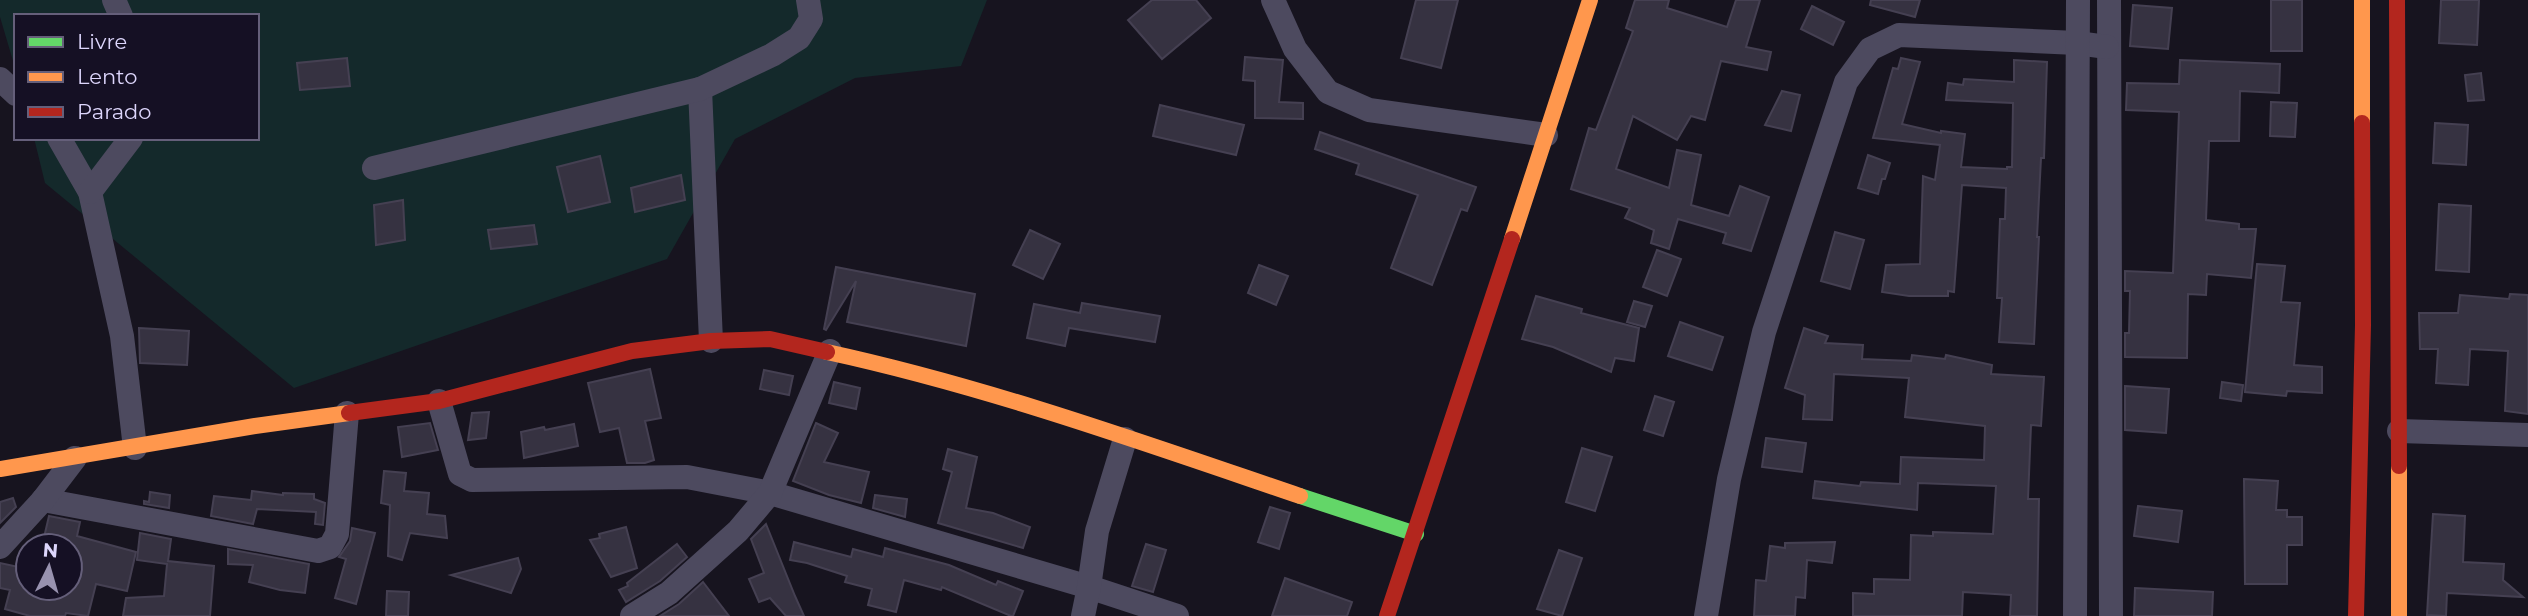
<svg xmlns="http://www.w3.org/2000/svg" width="2528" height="616" font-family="Montserrat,sans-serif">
	<rect width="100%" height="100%" fill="#17141f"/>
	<!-- green -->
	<polygon fill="#14292b" points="0,0 987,0 961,66 855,78 735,139 667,259 294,388 45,183 34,138 257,138 257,16 16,16 16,71 0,17"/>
	<!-- building -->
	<g fill="#363241" stroke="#454052" stroke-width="2">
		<polygon points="1152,0 1196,0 1211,18 1162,59 1128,20"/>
		<polygon points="1416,0 1458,0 1441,68 1401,58"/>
		<polygon points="1635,0 1669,0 1667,8 1727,27 1736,0 1760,0 1746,47 1771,52 1767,70 1721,61 1705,120 1691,116 1677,140 1633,116 1616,169 1669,188 1677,150 1701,155 1691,205 1729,216 1740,186 1769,197 1751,251 1723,243 1726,233 1678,219 1669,249 1651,243 1654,230 1625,218 1630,208 1571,189 1589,128 1596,130 1633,31 1626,28"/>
		<polygon points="1871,0 1920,0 1915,17 1870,5"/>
		<rect x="2271" y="0" width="31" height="51"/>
		<polygon points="2441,0 2479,0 2477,45 2439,43"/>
		<polygon points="2133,5 2172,8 2168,49 2130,46"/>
		<polygon points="1812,6 1844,22 1833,45 1801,29"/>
		<polygon points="1245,57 1283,60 1279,102 1303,103 1303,119 1255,118 1255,81 1243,80"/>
		<polygon points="347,58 350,86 300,90 297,63"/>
		<polygon points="1901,58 1920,62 1902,124 1941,133 1941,131 1965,134 1961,167 2007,169 2007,167 2012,167 2013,103 1946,100 1948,83 1963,85 1964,79 2014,82 2014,60 2047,62 2044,158 2041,158 2037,237 2039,237 2034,344 1999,342 2002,298 1997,298 2000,219 2005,219 2006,188 1962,185 1954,292 1948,291 1948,296 1909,296 1882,292 1886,265 1920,264 1923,176 1935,180 1940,145 1873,138 1893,68 1898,69"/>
		<polygon points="2180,60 2280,64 2279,93 2240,91 2239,141 2209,141 2206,220 2239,224 2239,229 2256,229 2251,278 2207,274 2206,295 2188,294 2187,358 2125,357 2125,333 2129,333 2130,291 2125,291 2125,271 2173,273 2179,112 2126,110 2127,83 2179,84"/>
		<polygon points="2481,73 2484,100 2468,101 2465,75"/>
		<polygon points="1782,91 1800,95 1791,131 1765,125"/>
		<polygon points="2271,102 2297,103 2295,137 2270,136"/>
		<polygon points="1160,105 1244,125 1236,155 1153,136"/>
		<polygon points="2435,123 2468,125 2466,165 2433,163"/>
		<polygon points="1320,132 1476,187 1467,211 1461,209 1432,285 1391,268 1418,195 1356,174 1359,164 1315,149"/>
		<polygon points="1868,155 1890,163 1885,179 1882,179 1878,194 1858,188"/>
		<polygon points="600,156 610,202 568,212 557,167"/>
		<polygon points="681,175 685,200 635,212 631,188"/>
		<polygon points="403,200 405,240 376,245 374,205"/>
		<polygon points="2439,204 2471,206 2469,272 2436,270"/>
		<polygon points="534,225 537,244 491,249 488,230"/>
		<polygon points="1030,230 1060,244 1043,279 1013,265"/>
		<polygon points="1835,232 1864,240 1850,289 1821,281"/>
		<polygon points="1657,250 1681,259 1667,296 1643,287"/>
		<polygon points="2257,264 2285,266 2281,302 2300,303 2294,365 2322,367 2322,393 2287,391 2286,396 2245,392"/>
		<polygon points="1259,265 1288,276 1276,305 1248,293"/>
		<polygon points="836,267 975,294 966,346 847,322 856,281 826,330 824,329"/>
		<polygon points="2510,294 2528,295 2528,414 2505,411 2508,351 2470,349 2468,385 2436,383 2438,349 2420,349 2419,313 2458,313 2460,295 2509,299"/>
		<polygon points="1536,296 1582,309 1581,313 1639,328 1634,361 1615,358 1611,372 1553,347 1522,339"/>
		<polygon points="1634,301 1652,306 1645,327 1627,322"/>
		<polygon points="1082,303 1160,316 1155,342 1069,328 1065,346 1027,338 1034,304 1080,313"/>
		<polygon points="1680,322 1723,337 1712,370 1668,356"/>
		<polygon points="139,328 189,331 187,365 140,363"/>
		<polygon points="1804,328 1828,336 1825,343 1863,345 1862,359 1911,361 1912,355 1945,359 1946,355 1992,365 1991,374 2044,377 2041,426 2031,425 2028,499 2039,499 2037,616 2010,616 2011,595 1963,592 1962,616 1853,616 1853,593 1874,594 1874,579 1910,580 1911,535 1933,536 1933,532 1993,534 1996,486 1918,483 1917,510 1813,498 1815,481 1860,486 1861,482 1900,484 1901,457 1984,460 1985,426 1905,417 1909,378 1834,374 1832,420 1803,419 1805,395 1785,388"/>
		<polygon points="650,369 661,418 645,421 654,460 645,463 627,463 619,428 600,432 588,383"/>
		<polygon points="764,370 793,376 789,395 760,389"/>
		<polygon points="834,382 860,388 856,409 829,403"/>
		<polygon points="2222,382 2243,385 2241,401 2220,398"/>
		<polygon points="2125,386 2169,389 2166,433 2125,430"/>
		<polygon points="1655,396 1674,402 1663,436 1644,430"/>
		<polygon points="489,412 486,438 468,440 472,413"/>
		<polygon points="430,423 438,450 402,457 398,427"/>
		<polygon points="816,423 838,433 824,462 869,472 861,503 829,495 793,481"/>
		<polygon points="574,424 578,446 524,458 521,432 544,427 545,430"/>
		<polygon points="1766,438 1806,443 1802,472 1762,467"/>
		<polygon points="1582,448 1612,457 1595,511 1566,502"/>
		<polygon points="948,449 977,457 966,508 993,513 1030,527 1023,548 938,523 952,472 943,469"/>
		<polygon points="384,471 406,473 404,491 429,493 427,514 445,516 447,538 410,533 402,560 388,556 390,505 381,503"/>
		<polygon points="2244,479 2278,481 2276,510 2287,510 2287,517 2302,517 2302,545 2287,545 2287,584 2245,584"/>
		<polygon points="252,491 283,495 283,493 314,494 314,499 325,503 323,525 315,524 316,512 257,509 253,524 211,516 214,496 251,500"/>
		<polygon points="150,492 170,495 169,508 144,504 144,501 149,502"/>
		<polygon points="875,495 907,499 905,517 873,508"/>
		<polygon points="13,498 16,507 0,523 0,502"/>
		<polygon points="2138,506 2182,511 2178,542 2134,536"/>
		<polygon points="1270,507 1290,513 1279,549 1258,542"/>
		<polygon points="2433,514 2465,516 2463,562 2504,564 2503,580 2523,597 2447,593 2446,616 2427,615"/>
		<polygon points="49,516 80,522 77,536 136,552 127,591 96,584 88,616 66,613 65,616 30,616 5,609 10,590 0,588 0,563 28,569 28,588 70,588 70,546 42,546"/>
		<polygon points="766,524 795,596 804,616 786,616 770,598 759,602 749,579 764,573 751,539"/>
		<polygon points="626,527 637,568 611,577 590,540 600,538 599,534"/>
		<polygon points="352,528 375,533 356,604 335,598 346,559 339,557 350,541"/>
		<polygon points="140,533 171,539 168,561 214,566 210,616 123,616 126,598 164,596 167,564 137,560"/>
		<polygon points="794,542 851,557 853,549 883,557 885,548 949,565 996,585 998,581 1023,591 1013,616 1011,616 942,587 941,590 904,580 896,612 868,605 872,589 845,582 847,576 807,563 790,560"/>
		<polygon points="1835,542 1832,563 1807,560 1805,598 1796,597 1795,616 1754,616 1756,580 1766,581 1770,546 1785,548 1785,543"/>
		<polygon points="677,544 687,557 660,581 626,602 619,590 628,586 627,583"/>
		<polygon points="1146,544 1166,550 1153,592 1132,586"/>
		<polygon points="228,549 309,564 305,593 280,590 249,582 253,565 228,564"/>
		<polygon points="1559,550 1582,558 1562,616 1537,609"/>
		<polygon points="518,558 521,569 511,593 451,575"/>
		<polygon points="1285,578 1352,602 1347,616 1272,616"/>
		<polygon points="703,582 729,616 660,616 679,604"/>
		<polygon points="2135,588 2213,592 2212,616 2134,616"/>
		<polygon points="387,591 409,592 408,616 386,616"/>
	</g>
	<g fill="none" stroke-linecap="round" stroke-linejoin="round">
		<!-- street -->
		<g stroke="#4d4a5f" stroke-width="24">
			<polyline points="114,0 121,16"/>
			<polyline points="1273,0 1295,49 1328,92 1369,110 1546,135"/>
			<polyline points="2109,0 2111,616"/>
			<polyline points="0,79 16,94"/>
			<polyline points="700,89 711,341"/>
			<polyline points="59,138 90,192 122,336 135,448"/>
			<polyline points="374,168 700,89 772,55 799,38 811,19 808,0"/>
			<polyline points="90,192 131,138"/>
			<polyline points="439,401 460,474 472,480 687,477 770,493 1089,587 1177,616"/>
			<polyline points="2399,431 2528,435"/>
			<polyline points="43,500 318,551 330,547 337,534 347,413"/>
			<polyline points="0,547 43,500 75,458"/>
			<polyline points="632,616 669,593 738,531 770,493 830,351"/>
			<polyline points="1083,616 1089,587 1097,531 1125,439"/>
			<polyline points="1706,616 1729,479 1764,332 1846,82 1870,49 1899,35 2077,43 2107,47"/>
			<polyline points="2075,616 2078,0"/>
		</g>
		<!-- fast -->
		<polyline stroke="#63d668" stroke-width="16" points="1300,496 1416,534"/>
		<!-- slow -->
		<g stroke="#ff974d" stroke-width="16">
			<polyline points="2362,0 2362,123"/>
			<polyline points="1512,239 1590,0"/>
			<path d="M827 352C988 387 1144 443 1300 496"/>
			<polyline points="2399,466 2399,616"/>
			<polyline points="0,469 255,426 349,413"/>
		</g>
		<!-- jam -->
		<g stroke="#b3261e" stroke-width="16">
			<polyline points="2397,0 2399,466"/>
			<polyline points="349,413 439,401 632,351 711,341 770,339 827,352"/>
			<polyline points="1387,616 1512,239"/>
			<polyline points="2356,616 2363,325 2362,123"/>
		</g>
	</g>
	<!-- legend -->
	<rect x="14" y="14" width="245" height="126" fill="#151024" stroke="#655f7a" stroke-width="2"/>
	<rect x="28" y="37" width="35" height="10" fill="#63d668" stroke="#655f7a" stroke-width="2"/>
	<text x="77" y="49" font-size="21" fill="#ddd6fc">Livre</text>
	<rect x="28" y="72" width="35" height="10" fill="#ff974d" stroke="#655f7a" stroke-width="2"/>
	<text x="77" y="84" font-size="21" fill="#ddd6fc">Lento</text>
	<rect x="28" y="107" width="35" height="10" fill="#b3261e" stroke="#655f7a" stroke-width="2"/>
	<text x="77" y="119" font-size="21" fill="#ddd6fc">Parado</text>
	<!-- north arrow -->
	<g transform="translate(49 567) rotate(5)"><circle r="33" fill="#151024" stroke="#655f7a" stroke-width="2"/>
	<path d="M0-5L12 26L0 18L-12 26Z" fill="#9892af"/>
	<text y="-10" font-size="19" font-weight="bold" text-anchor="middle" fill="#ddd6fc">N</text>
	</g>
</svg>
